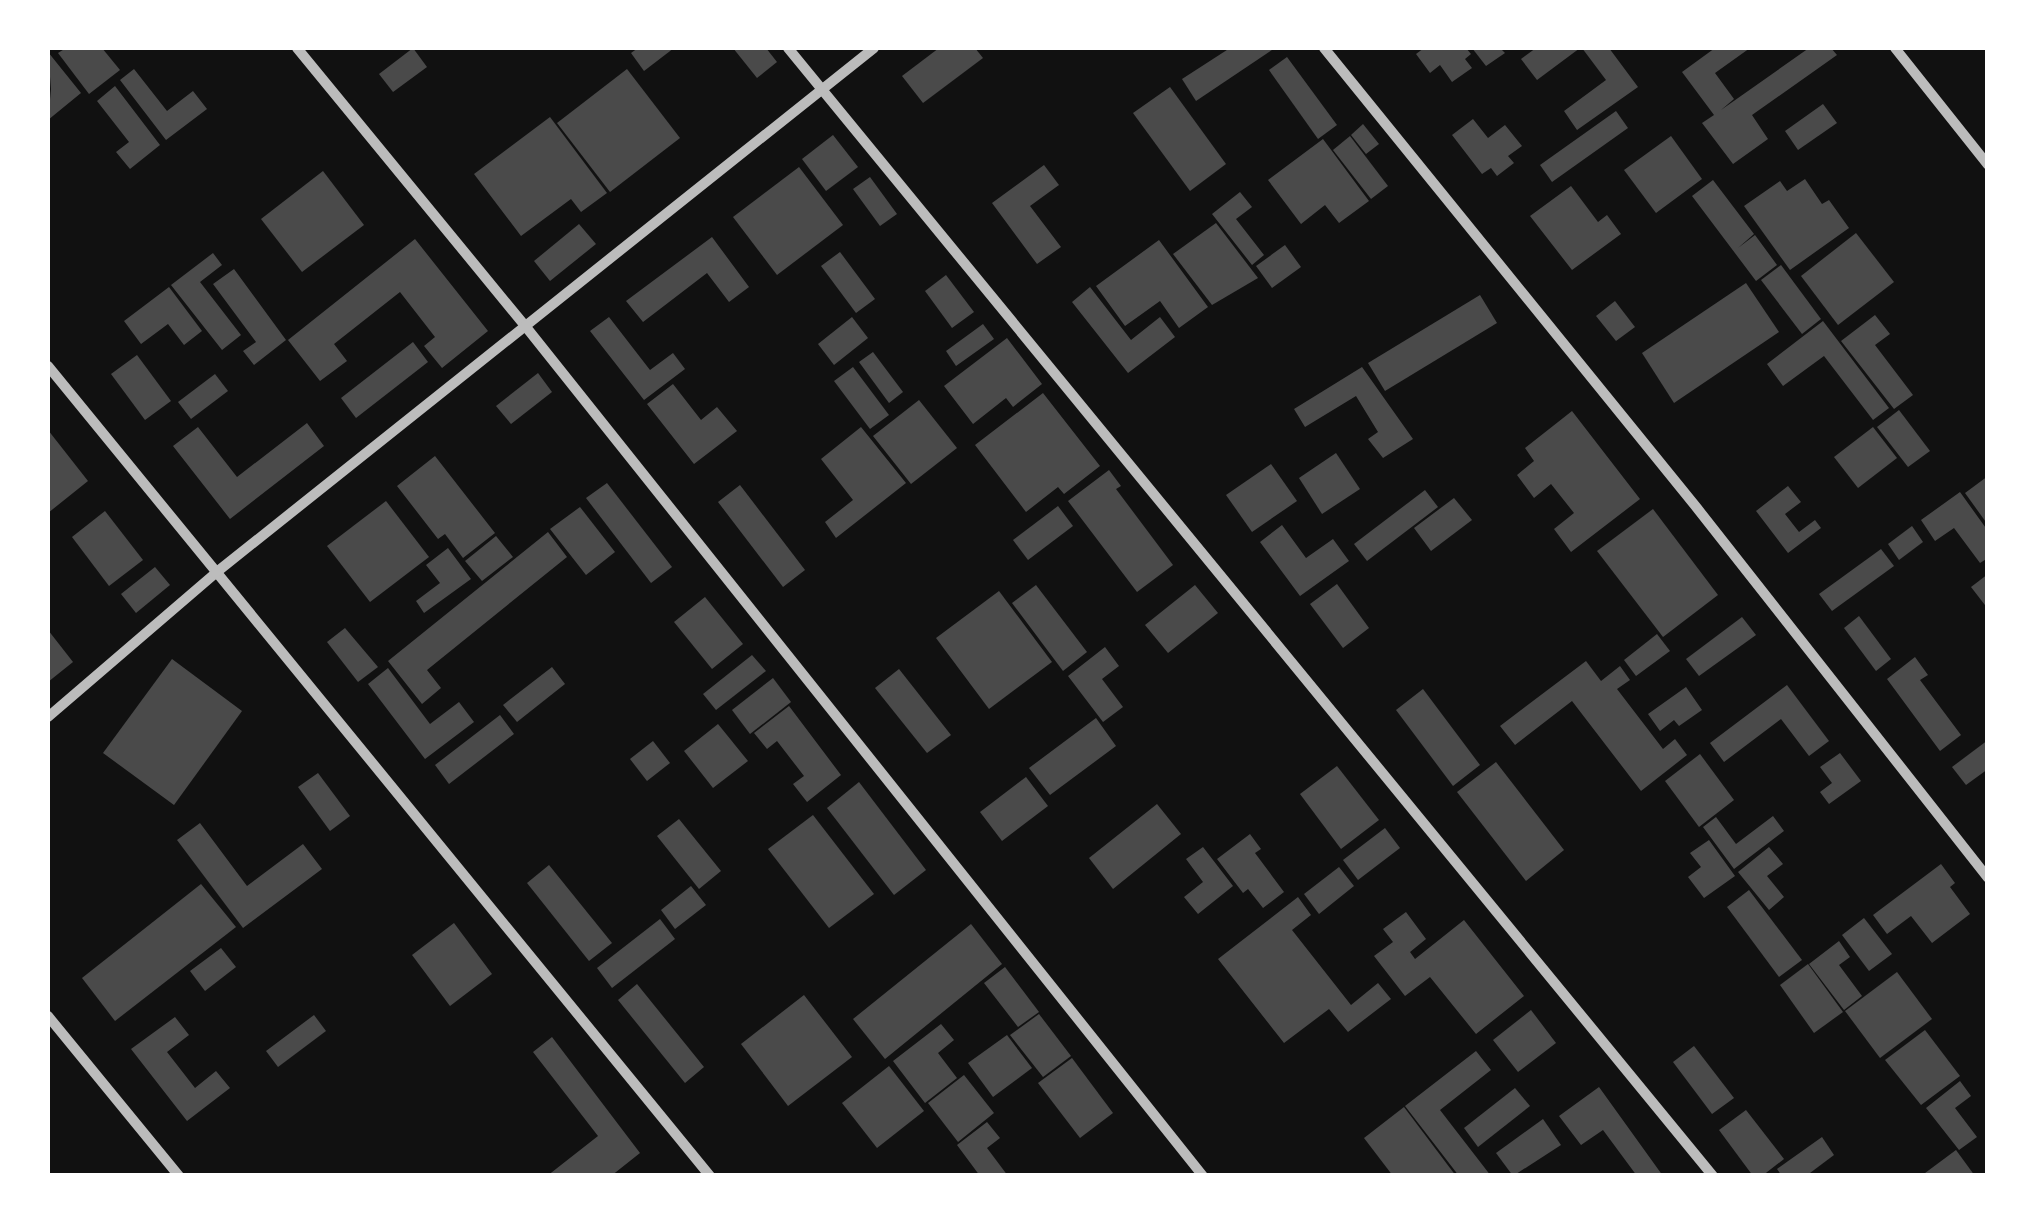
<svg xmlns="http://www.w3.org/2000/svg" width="2035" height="1223" font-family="'Public Sans',sans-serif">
	<rect width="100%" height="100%" fill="#111"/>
	<!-- building -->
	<g fill="#4a4a4a">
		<polygon points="66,48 102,48 120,70 89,94 58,53"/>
		<polygon points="413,48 427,67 393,92 379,74"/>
		<polygon points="638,48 674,48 644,71 631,53"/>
		<polygon points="733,48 766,48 777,62 757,78"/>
		<polygon points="939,48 975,48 983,58 923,103 902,76"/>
		<polygon points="1230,48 1275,48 1196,101 1182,79"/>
		<polygon points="1424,48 1466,48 1471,54 1465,59 1472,68 1452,82 1440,65 1430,73 1416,54"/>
		<polygon points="1472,48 1500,48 1505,53 1486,66"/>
		<polygon points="1536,48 1580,48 1537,80 1521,59"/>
		<polygon points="1582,48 1609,48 1638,87 1577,130 1564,111 1606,80"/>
		<polygon points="1715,48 1750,48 1715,73 1734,99 1721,110 1809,48 1831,48 1837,55 1752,115 1768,139 1733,164 1702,123 1714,115 1682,72"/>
		<polygon points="48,52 81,93 48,120 51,89"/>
		<polygon points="1287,57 1337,125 1318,139 1269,70"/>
		<polygon points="134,69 167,111 193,91 207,109 166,140 120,80"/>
		<polygon points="627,69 680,138 610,192 557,123"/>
		<polygon points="115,86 160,145 130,169 116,152 129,142 97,101"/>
		<polygon points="1170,87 1226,164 1190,191 1133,113"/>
		<polygon points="1823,104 1837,123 1798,150 1785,131"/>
		<polygon points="1616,111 1628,128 1552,182 1540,165"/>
		<polygon points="550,117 607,193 581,212 571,199 521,236 474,174"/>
		<polygon points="1473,119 1488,138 1505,125 1522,146 1508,156 1514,163 1497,176 1491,168 1482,174 1452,135"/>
		<polygon points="1363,124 1379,144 1366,154 1351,135"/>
		<polygon points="833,135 858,167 826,191 802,159"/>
		<polygon points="1350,136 1388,186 1371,199 1333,150"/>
		<polygon points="1671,136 1702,179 1656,213 1624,170"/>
		<polygon points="1323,139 1369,201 1339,223 1325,205 1301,224 1268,180"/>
		<polygon points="1044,165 1059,185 1030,206 1061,247 1037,264 992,203"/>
		<polygon points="799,167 843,225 777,275 733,217"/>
		<polygon points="323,171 364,225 302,272 261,219"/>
		<polygon points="870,177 897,214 880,226 853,189"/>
		<polygon points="1805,179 1822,204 1829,200 1849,228 1790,270 1744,206 1780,181 1787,191"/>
		<polygon points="1713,180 1754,234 1738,248 1755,235 1777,265 1756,281 1692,196"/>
		<polygon points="1571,186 1598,222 1607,215 1621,234 1572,270 1530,216"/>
		<polygon points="1240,192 1252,207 1236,219 1264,255 1252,265 1212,214"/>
		<polygon points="1216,223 1258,278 1212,305 1173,254"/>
		<polygon points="579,224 596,244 550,281 534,261"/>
		<polygon points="1856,233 1894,282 1838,325 1801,276"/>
		<polygon points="712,237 749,287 729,302 707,273 643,322 626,301"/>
		<polygon points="415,239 488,331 442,368 424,346 435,337 400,292 334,344 347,361 320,381 288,340"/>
		<polygon points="1159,240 1208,307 1179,328 1160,301 1125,326 1096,286"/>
		<polygon points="1285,245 1301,267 1272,288 1256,266"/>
		<polygon points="840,252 875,299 856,313 821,266"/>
		<polygon points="213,253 222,265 200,282 241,335 222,350 171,285"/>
		<polygon points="1781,265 1821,319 1802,334 1761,280"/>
		<polygon points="234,269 286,340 254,365 243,351 256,342 213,284"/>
		<polygon points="946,275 974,312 952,328 925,291"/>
		<polygon points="1746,283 1779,332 1674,403 1642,353"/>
		<polygon points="169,287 202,331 184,345 168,324 141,344 124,321"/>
		<polygon points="1090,287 1131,340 1160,317 1175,337 1128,373 1072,302"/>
		<polygon points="1480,295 1497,323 1385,391 1368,363"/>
		<polygon points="1615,301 1635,327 1616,341 1596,316"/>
		<polygon points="1875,315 1890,334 1875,345 1913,395 1894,409 1841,341"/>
		<polygon points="609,317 650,370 673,353 685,369 644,400 590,331"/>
		<polygon points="852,317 868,338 834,365 818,344"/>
		<polygon points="1823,321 1889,408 1873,420 1824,356 1783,386 1767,364"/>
		<polygon points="983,324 994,339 956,366 946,351"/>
		<polygon points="1007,338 1042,384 1013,407 1006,398 973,424 944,386"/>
		<polygon points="413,342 428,362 356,418 341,398"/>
		<polygon points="873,352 903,392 889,403 859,362"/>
		<polygon points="137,355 171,401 145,420 111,374"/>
		<polygon points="853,367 889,415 870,429 834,381"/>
		<polygon points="1362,367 1413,439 1383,458 1368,439 1378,432 1356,396 1305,427 1294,409"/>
		<polygon points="538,373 552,392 511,424 496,406"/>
		<polygon points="215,374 228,391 191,419 178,402"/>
		<polygon points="673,384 701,420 717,407 737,431 694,464 647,404"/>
		<polygon points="1043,393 1100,466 1064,494 1058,487 1026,512 975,445"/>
		<polygon points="919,400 957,448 911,484 873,436"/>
		<polygon points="1899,410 1930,451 1908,467 1877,427"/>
		<polygon points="1572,411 1640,499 1571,552 1554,529 1574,513 1551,484 1534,498 1517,475 1534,461 1525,448"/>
		<polygon points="307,423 324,446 230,519 173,446 198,427 237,477"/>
		<polygon points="861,427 906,483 836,538 825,522 853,500 821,459"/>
		<polygon points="1873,427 1897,458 1858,488 1834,457"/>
		<polygon points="48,430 88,481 48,513"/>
		<polygon points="1336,453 1360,489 1322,514 1299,478"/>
		<polygon points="435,456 495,533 463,558 445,534 438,539 397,486"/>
		<polygon points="1271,464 1297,501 1252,532 1226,495"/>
		<polygon points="1109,470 1121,486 1116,489 1173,565 1137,592 1068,501"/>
		<polygon points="1988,476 1988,525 1965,493"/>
		<polygon points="607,483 672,567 651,583 586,498"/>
		<polygon points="740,485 805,570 783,587 718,502"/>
		<polygon points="1788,486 1801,502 1785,514 1799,532 1815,520 1821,528 1788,553 1756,511"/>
		<polygon points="1425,490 1438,507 1367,561 1354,544"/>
		<polygon points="1960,492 1988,531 1988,558 1980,563 1954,528 1935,541 1921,520"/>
		<polygon points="1454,498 1472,520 1431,551 1414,528"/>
		<polygon points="386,501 429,557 370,602 327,546"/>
		<polygon points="1058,506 1073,526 1028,560 1013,540"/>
		<polygon points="580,507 615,552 586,575 550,529"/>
		<polygon points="1653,509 1718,595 1663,637 1597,551"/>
		<polygon points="105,511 143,560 109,586 72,537"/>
		<polygon points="1282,525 1306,558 1333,539 1349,561 1300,596 1260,542"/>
		<polygon points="1912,526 1923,542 1899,560 1888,544"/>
		<polygon points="548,532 567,557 427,670 441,688 422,704 388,661"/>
		<polygon points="496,536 513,557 482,581 465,561"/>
		<polygon points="448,548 471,579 424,613 416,601 440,583 426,565"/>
		<polygon points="1881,549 1894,566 1832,611 1819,594"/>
		<polygon points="155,567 170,585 136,613 121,594"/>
		<polygon points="1988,574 1988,609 1971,587"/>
		<polygon points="1337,584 1369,628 1343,648 1310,604"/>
		<polygon points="1036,585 1087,652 1063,671 1012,603"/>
		<polygon points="1195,585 1218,613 1168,653 1145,625"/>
		<polygon points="999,591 1052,662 989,709 936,638"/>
		<polygon points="705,597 743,644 712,669 674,622"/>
		<polygon points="1859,616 1891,659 1876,671 1844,628"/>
		<polygon points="1742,617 1756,635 1699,676 1686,659"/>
		<polygon points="345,628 378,667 358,682 327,642"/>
		<polygon points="48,630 73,662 48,682"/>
		<polygon points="1657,634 1670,651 1636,676 1624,660"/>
		<polygon points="1105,647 1119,666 1102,679 1123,707 1103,722 1068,676"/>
		<polygon points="752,655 766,671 716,710 703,694"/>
		<polygon points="1915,657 1928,675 1920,680 1961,735 1940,751 1887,679"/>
		<polygon points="172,659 242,711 174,805 103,753"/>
		<polygon points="1586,661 1601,681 1620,666 1630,680 1617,689 1663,749 1675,739 1687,755 1641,791 1572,701 1515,745 1500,726"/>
		<polygon points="552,667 565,684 517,722 503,705"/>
		<polygon points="388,668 430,724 459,702 474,722 425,759 368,684"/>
		<polygon points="899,669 951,735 927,753 875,688"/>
		<polygon points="773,678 791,702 750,734 732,710"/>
		<polygon points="1787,685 1829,741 1809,756 1781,719 1724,762 1710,743"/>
		<polygon points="1686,687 1702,710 1679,726 1674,720 1660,731 1648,714"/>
		<polygon points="1423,689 1480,765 1453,786 1396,710"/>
		<polygon points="789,706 841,775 807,802 793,784 804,776 777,741 767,749 754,733"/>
		<polygon points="500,715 514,734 449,784 435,765"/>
		<polygon points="1096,718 1116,746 1050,795 1029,768"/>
		<polygon points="718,724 748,761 713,788 684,751"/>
		<polygon points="1988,740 1988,769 1966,785 1952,767"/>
		<polygon points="653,741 670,763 647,781 630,759"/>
		<polygon points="1840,753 1861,781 1829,804 1820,792 1832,783 1820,767"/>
		<polygon points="1700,754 1734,800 1699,827 1665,781"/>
		<polygon points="1496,762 1564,850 1526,881 1457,792"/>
		<polygon points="1337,766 1379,820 1341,849 1300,794"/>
		<polygon points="318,773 350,816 330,831 298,787"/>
		<polygon points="1026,777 1048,806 1002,841 980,812"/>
		<polygon points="859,782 926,870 894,895 827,808"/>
		<polygon points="1157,804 1181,834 1113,889 1089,858"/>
		<polygon points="813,815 874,894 829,928 768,849"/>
		<polygon points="1773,816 1784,831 1734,869 1703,827 1716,817 1736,844"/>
		<polygon points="679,819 721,871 699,889 657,836"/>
		<polygon points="200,823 247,886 303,844 322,869 243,928 177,840"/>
		<polygon points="1385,828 1400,848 1358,880 1343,860"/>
		<polygon points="1250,834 1261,849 1255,853 1284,892 1263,908 1248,889 1243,893 1217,859"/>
		<polygon points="1709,840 1735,876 1704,898 1688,877 1701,867 1690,853"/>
		<polygon points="1203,847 1233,886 1198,914 1184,897 1203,882 1186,859"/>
		<polygon points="1769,847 1783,864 1767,876 1784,897 1769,910 1738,872"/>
		<polygon points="1941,864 1955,883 1950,887 1970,914 1932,943 1911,916 1887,934 1873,915"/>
		<polygon points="549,865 612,943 589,961 527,883"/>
		<polygon points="1339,867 1354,886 1319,914 1304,894"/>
		<polygon points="201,884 236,927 115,1021 82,978"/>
		<polygon points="691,886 706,905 675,929 661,910"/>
		<polygon points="1749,890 1802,960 1779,977 1727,907"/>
		<polygon points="1298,897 1311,915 1292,930 1351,1005 1378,983 1391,999 1348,1032 1329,1009 1284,1043 1218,959"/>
		<polygon points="1406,912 1426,939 1410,952 1415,959 1464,920 1524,996 1476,1034 1430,977 1405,996 1374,956 1393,942 1383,929"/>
		<polygon points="1864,918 1892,954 1869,971 1842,935"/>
		<polygon points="660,919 675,939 612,988 597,968"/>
		<polygon points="454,923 492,974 450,1006 412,955"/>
		<polygon points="971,924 1002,964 885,1059 853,1019"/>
		<polygon points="1839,941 1850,957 1839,965 1862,996 1844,1010 1809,964"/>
		<polygon points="221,948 236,967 205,991 190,971"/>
		<polygon points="1808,964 1843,1012 1814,1033 1780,985"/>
		<polygon points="1005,967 1039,1012 1018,1027 984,983"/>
		<polygon points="1897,972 1932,1019 1880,1058 1845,1011"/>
		<polygon points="637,984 704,1067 685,1083 618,1000"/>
		<polygon points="804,995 852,1057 788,1106 741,1044"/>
		<polygon points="1531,1010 1556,1043 1518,1072 1493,1040"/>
		<polygon points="1039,1014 1071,1056 1043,1077 1010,1035"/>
		<polygon points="314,1015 326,1031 278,1067 266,1051"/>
		<polygon points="175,1017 189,1035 167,1052 195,1088 216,1071 230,1088 187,1121 131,1049"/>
		<polygon points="941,1024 954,1040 938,1053 957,1078 925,1103 893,1061"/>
		<polygon points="1925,1030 1960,1076 1921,1105 1885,1060"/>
		<polygon points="1007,1035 1032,1068 993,1097 968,1063"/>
		<polygon points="552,1037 640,1153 611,1176 547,1176 598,1136 533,1052"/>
		<polygon points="1694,1046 1734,1098 1712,1114 1673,1062"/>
		<polygon points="1476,1051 1491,1070 1440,1110 1491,1176 1459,1176 1405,1106"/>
		<polygon points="1072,1058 1113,1113 1080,1138 1038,1083"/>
		<polygon points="889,1066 924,1111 877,1148 842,1103"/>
		<polygon points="964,1075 994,1113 958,1142 928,1103"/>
		<polygon points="1960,1081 1971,1096 1955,1108 1977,1137 1959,1150 1926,1108"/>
		<polygon points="1599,1087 1663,1176 1637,1176 1603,1130 1581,1145 1559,1116"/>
		<polygon points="1515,1088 1530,1106 1478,1147 1464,1128"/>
		<polygon points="1404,1107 1456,1176 1393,1176 1364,1138"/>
		<polygon points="1746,1110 1784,1159 1762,1176 1753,1176 1719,1130"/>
		<polygon points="1543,1119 1561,1145 1513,1176 1496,1153"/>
		<polygon points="987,1122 1000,1138 987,1148 1008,1176 980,1176 957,1145"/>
		<polygon points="1822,1137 1834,1155 1806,1176 1782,1176 1777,1169"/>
		<polygon points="1956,1150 1975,1176 1921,1176"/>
	</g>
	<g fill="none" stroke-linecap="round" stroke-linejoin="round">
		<!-- minor -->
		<g stroke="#bcbcbc" stroke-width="10">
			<polyline points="297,48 526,327 1203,1176"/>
			<polyline points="788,48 1713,1176"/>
			<polyline points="1324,48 1697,508 1988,878"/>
			<polyline points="1895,48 1988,165"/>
			<polyline points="48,366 710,1176"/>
			<polyline points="48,717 218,571 874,48"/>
			<polyline points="48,1016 179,1176"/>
		</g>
	</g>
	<!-- border -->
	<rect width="2035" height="1223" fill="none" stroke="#ffffff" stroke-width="100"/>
</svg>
